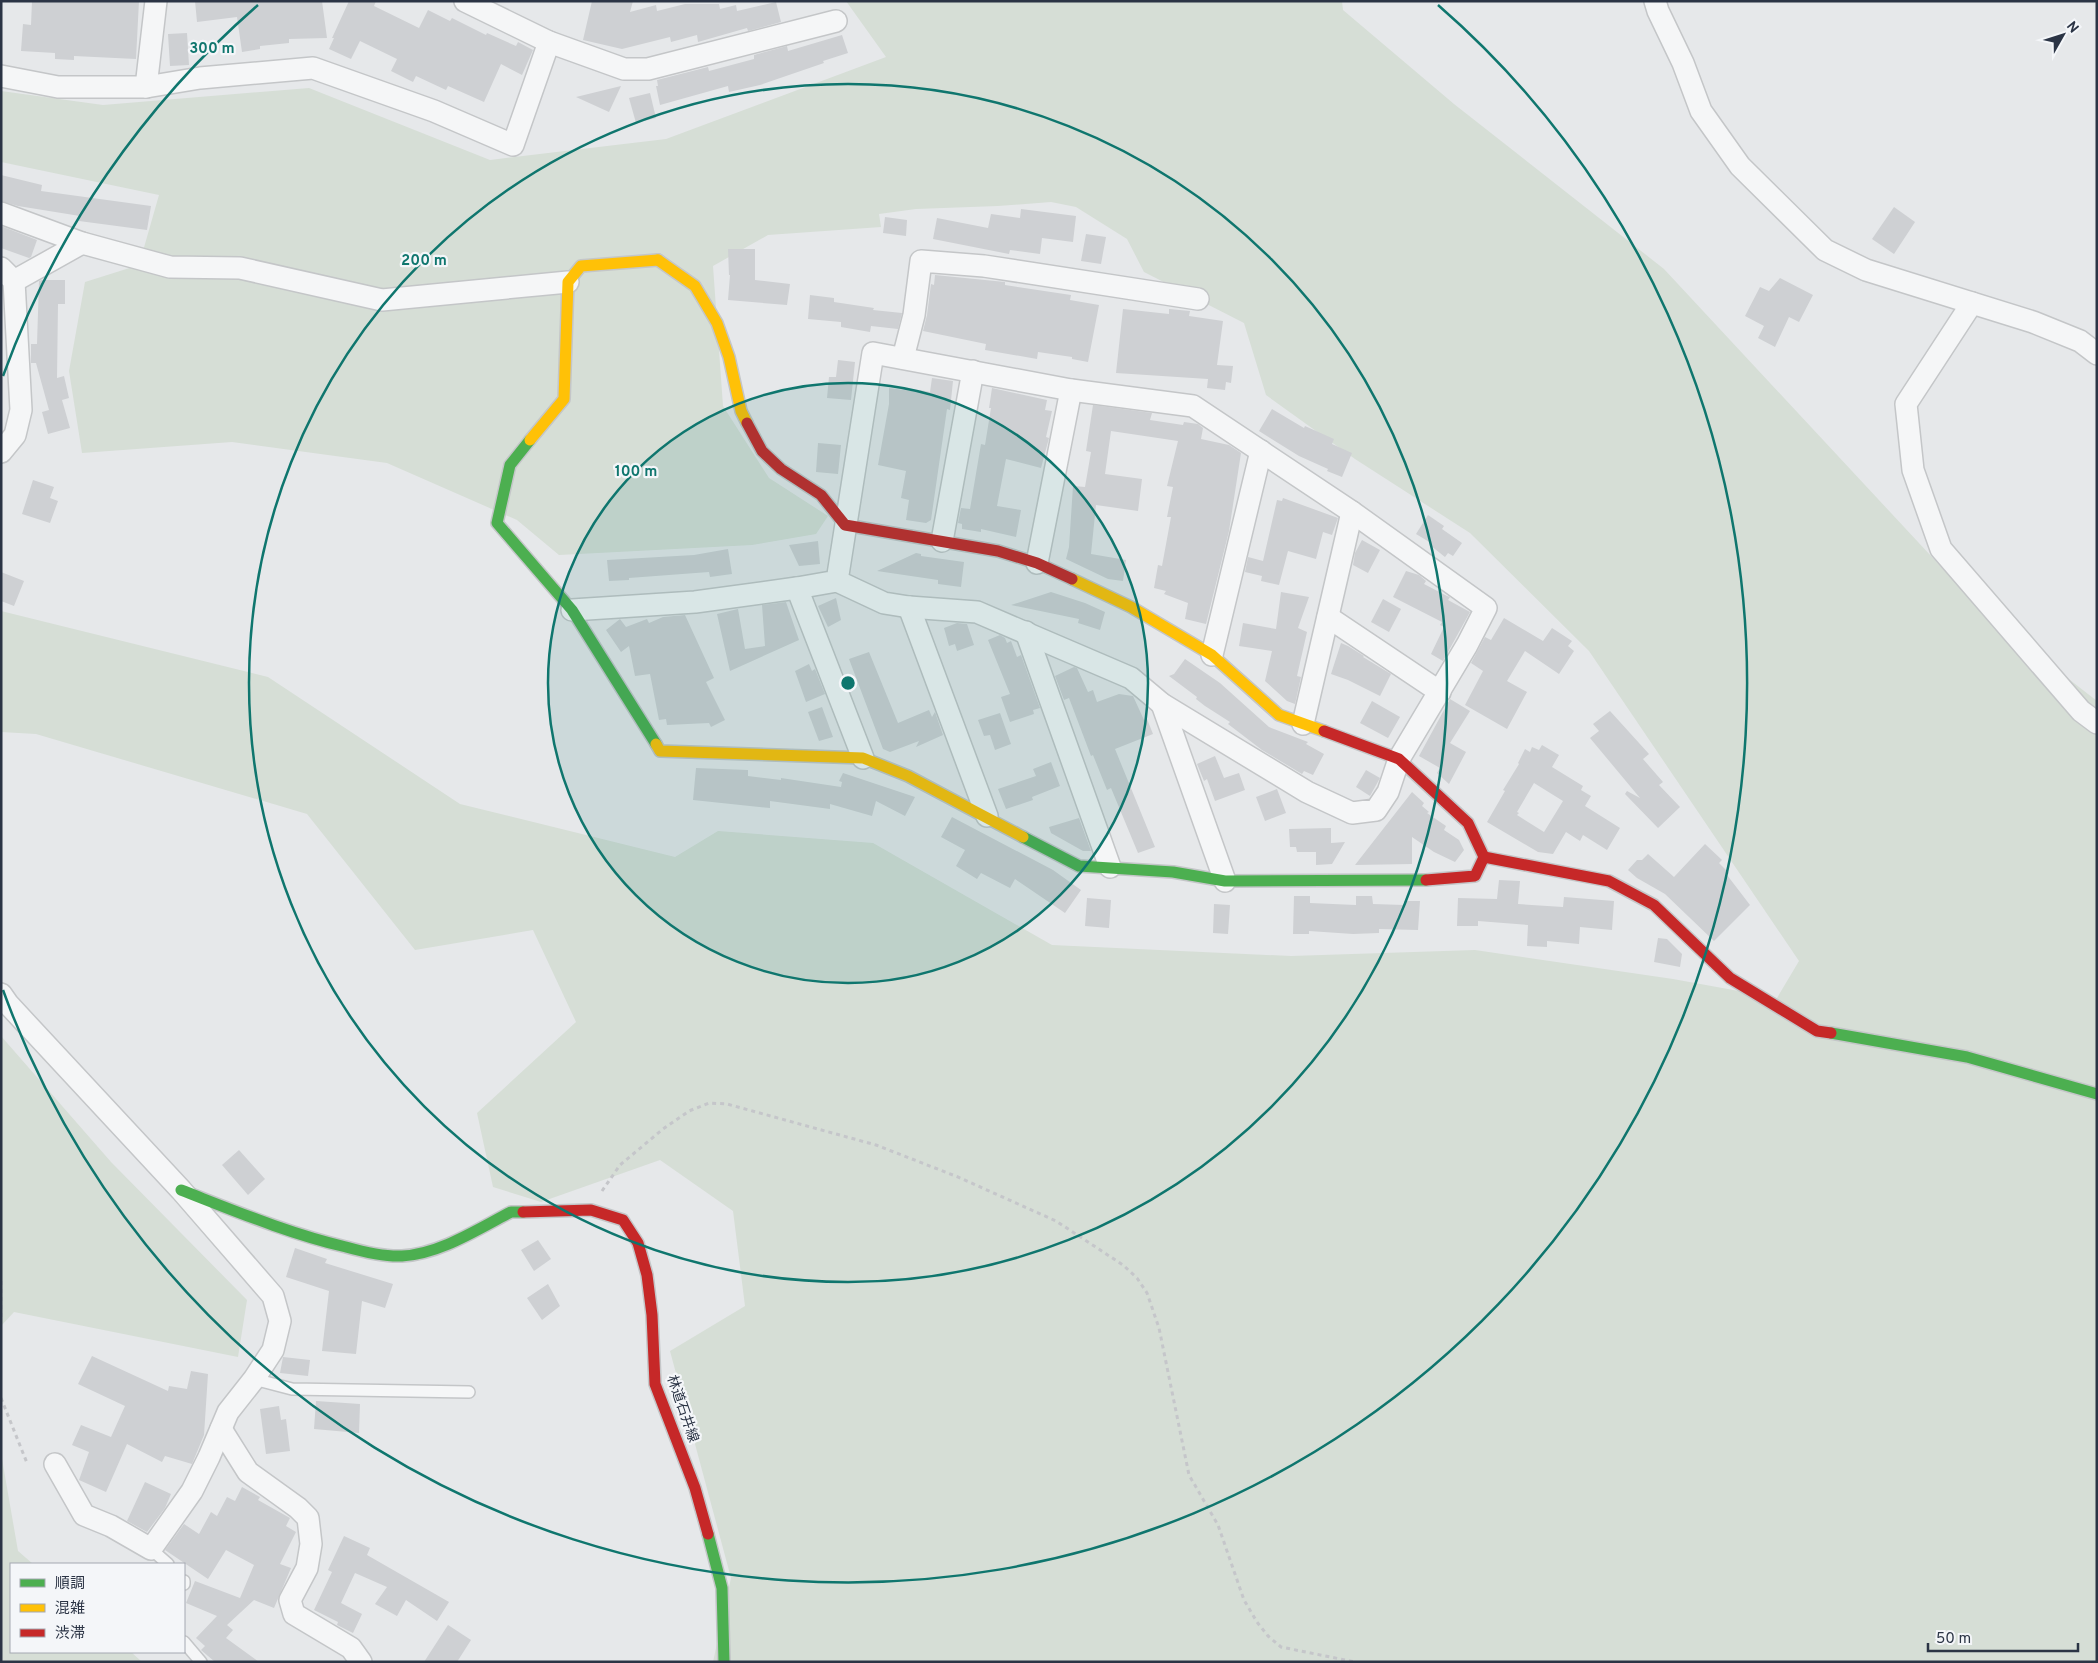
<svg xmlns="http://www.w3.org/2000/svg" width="2098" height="1663" font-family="Overpass,'Noto Sans JP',sans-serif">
	<rect width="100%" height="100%" fill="#e6e8ea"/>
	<!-- green -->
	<g fill="#d6ded6">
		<polygon points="846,1 1342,1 1343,10 1454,104 1664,269 1985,614 2097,701 2097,1662 713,1662 731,1578 670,1351 745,1306 733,1211 660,1160 541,1202 493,1187 477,1113 576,1022 533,930 415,950 307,814 36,734 1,732 1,611 268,677 460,804 675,857 718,831 873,843 1052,945 1291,956 1475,950 1673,979 1777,998 1799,961 1589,651 1470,533 1355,459 1266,395 1244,323 1144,272 1127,239 1076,207 1051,202 998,206 916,209 879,214 881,227 768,235 713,266 723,406 769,478 828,516 816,534 752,545 559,555 517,520 387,463 232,442 82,453 69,371 85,282 139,265 159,195 1,162 1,91 103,105 309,88 490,160 666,139 886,57"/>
		<polygon points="1,1036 111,1162 247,1300 238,1357 14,1312 1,1326"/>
		<polygon points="1,1453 18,1551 33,1564 11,1564 11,1652 131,1652 142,1662 1,1662"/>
	</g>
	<!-- building -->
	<g fill="#ced0d3" fill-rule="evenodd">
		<polygon points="32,1 139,1 136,59 74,56 74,60 55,59 55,53 21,51 23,24 31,25"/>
		<polygon points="195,1 322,1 327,38 289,39 289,43 260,46 260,49 242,52 237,17 197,22"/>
		<polygon points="349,1 376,1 374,6 419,28 428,10 450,21 452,18 486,35 487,33 516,46 518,42 533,50 522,75 501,64 484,102 448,86 446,90 416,76 413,82 391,71 397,59 360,41 351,59 329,49 334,38 332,38"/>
		<polygon points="592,1 633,1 630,12 656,5 657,11 685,4 719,4 720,9 736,5 737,11 776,2 781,22 748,31 747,28 698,42 697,35 671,42 670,37 622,49 583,40"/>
		<polygon points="187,33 189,65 170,66 168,34"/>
		<polygon points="842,35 848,53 823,61 824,63 760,85 729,92 728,86 660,105 656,86 658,86 657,80 708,67 709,71 754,59 754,55 787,46 788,51"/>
		<polygon points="621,86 609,112 576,97"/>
		<polygon points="650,93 656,118 636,123 629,98"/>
		<polygon points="1,175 42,185 41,191 151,206 147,230 79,221 80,216 18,206 1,201"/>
		<polygon points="1894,207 1915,222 1894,254 1872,239"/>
		<polygon points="1021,209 1076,216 1073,242 1042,238 1040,254 1010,250 1009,254 933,239 937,218 988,228 991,214 1020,218"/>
		<polygon points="885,217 907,220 906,236 883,233"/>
		<polygon points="1,226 37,240 31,257 29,258 1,248"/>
		<polygon points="1086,234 1106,237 1101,264 1081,261"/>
		<polygon points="728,249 755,249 755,280 790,284 787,305 728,300 730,275 729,275"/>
		<polygon points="935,275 1005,282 1005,285 1071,295 1070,300 1099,305 1088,362 1072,359 1072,357 1038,352 1037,359 985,350 986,344 923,331 927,315 931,284 934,285"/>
		<polygon points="1780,278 1813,295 1799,322 1789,317 1775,347 1758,338 1764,326 1745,316 1760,287 1769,291"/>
		<polygon points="42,280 65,280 65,304 58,304 57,378 64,376 69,398 62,400 70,428 48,434 42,412 49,410 36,363 31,363 31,344 37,344 39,281"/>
		<polygon points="810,295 834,298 834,302 874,308 873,310 902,313 898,329 871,326 870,332 841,327 841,322 808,319"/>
		<polygon points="1123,309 1169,314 1169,309 1190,311 1189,316 1223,321 1217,365 1233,366 1231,383 1226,382 1225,390 1207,388 1208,379 1116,373"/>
		<polygon points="838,360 855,362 851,400 827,398 829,377 836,377"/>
		<polygon points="932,378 953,381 950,410 947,409 931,520 926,523 906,520 909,500 901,498 906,471 878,465 889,404 889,388 919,392 920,390 930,392"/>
		<polygon points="992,388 1047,400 1045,410 1052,411 1046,437 1049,438 1041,468 1006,459 997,506 1021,510 1016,537 981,529 981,532 962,529 962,524 958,523 961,508 970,509 981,444 985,445 991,408 989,408"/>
		<polygon points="1093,405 1152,413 1150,420 1183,425 1184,422 1198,424 1203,428 1201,439 1229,445 1241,453 1229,531 1206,624 1185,619 1188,603 1164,594 1166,591 1154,588 1158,565 1162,566 1171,517 1167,517 1173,487 1167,486 1178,441 1111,431 1105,474 1142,479 1138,511 1096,505 1091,554 1126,560 1123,581 1108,579 1066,559 1069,547 1073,486 1085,487 1091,452 1086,451"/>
		<polygon points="1272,409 1304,428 1305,426 1334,439 1332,444 1352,453 1342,477 1327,471 1328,469 1299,456 1259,431"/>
		<polygon points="818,443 841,445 838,474 816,472"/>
		<polygon points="33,480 54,487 50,498 58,501 50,523 22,514"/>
		<polygon points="1283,498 1338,518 1332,535 1323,532 1316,559 1288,551 1279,585 1261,581 1262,576 1245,572 1248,557 1263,561 1277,500 1282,501"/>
		<polygon points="1428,515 1444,526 1442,529 1462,543 1453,556 1448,553 1445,557 1430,545 1431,543 1416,534"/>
		<polygon points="1362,540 1380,550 1368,573 1353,565 1355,553"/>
		<polygon points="818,541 820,564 799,566 789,545"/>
		<polygon points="728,549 732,574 710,577 709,572 629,578 629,580 609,581 607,560 694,555"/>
		<polygon points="916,553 921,554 921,556 964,562 961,587 938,584 938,580 877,571"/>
		<polygon points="1406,571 1419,575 1426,581 1424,584 1447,596 1450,597 1448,600 1470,612 1443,661 1431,654 1444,627 1440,625 1442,622 1393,597"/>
		<polygon points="1,572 24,581 14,606 1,601"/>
		<polygon points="1051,592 1085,603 1105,612 1100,630 1078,623 1079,619 1011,605"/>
		<polygon points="1281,592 1309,597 1298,628 1307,632 1297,676 1301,677 1295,704 1287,701 1265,681 1272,651 1239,646 1243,623 1276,629"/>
		<polygon points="836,598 841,620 828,627 818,606"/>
		<polygon points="1383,599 1401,609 1389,632 1371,622"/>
		<polygon points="786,602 799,640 730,671 717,614 738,609 745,649 765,646 762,605"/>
		<polygon points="685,615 714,678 706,682 725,720 711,727 709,723 667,725 666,719 659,720 650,674 635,676 629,646 621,652 606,630 620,619 626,627 647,619 649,623 663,617"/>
		<polygon points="1504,618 1543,641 1552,628 1572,641 1568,646 1574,651 1559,674 1525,651 1507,681 1527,692 1507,729 1465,705 1483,671 1471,663 1485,637 1491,640"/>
		<polygon points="957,623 967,624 974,645 957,651 955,644 949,646 944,628"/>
		<polygon points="1000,635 1005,638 1007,643 1011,641 1017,657 1021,655 1040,708 1033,710 1034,714 1010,722 1001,697 1010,694 988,640"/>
		<polygon points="1341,643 1348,646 1364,656 1363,657 1391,674 1380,696 1348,680 1331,674"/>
		<polygon points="869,652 898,723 929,710 932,717 935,712 943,735 916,747 919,741 890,752 883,749 849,659"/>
		<polygon points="1185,659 1220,683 1269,727 1308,742 1306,744 1324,754 1313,775 1304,771 1302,774 1262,750 1228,724 1230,722 1205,706 1196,699 1197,697 1169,676 1174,674"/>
		<polygon points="809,664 812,671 815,669 825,694 806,702 795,671"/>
		<polygon points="1074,667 1077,668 1088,692 1093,690 1097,702 1119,694 1133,696 1144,720 1147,719 1153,734 1115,749 1155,847 1138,853 1111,788 1107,790 1093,755 1091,756 1069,698 1064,700 1055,676"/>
		<polygon points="1450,699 1470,711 1450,743 1466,752 1449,784 1437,773 1440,768 1419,756"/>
		<polygon points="1372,701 1400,717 1388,738 1360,723"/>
		<polygon points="822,707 833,737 819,741 808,712"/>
		<polygon points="1610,711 1649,754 1643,759 1663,782 1659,785 1680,807 1658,828 1625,794 1627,791 1640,798 1590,738 1599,731 1593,724"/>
		<polygon points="1000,713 1011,744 995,750 990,735 984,736 978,720"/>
		<path d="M1542 745 1559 755 1552 767 1583 786 1581 790 1591 796 1585 806 1620 828 1607 850 1583 835 1580 841 1566 832 1553 854 1538 852 1487 822 1505 791 1503 790 1519 764 1518 763 1525 749 1530 752 1532 747 1539 750ZM1534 783 1563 801 1544 832 1517 815 1519 813 1517 812Z"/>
		<polygon points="1215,756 1224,778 1239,773 1245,790 1215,801 1207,779 1204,781 1197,764"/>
		<polygon points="1051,762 1060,786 1032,797 1033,800 1006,809 998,789 1036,776 1033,769"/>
		<polygon points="696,768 748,770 748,776 781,780 781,778 841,787 842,782 839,781 843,773 915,797 905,816 876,801 872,816 830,804 830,809 770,801 770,808 693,800"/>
		<polygon points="1366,770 1380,778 1370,796 1356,787"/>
		<polygon points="1277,789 1286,813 1265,821 1256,797"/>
		<polygon points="1412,792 1424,803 1422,806 1429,812 1427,813 1446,826 1444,830 1459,840 1464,850 1455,862 1434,852 1412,837 1412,864 1355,865"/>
		<polygon points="952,817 1053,870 1081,890 1065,913 1015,879 1010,888 981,873 977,879 956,866 965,850 941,837"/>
		<polygon points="1079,818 1091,851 1083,851 1051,833 1049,827"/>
		<polygon points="1331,828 1331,843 1345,842 1332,864 1316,865 1316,852 1297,852 1296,847 1290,847 1289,829"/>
		<polygon points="1705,844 1722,860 1719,863 1729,873 1727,875 1750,905 1714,941 1665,894 1637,878 1628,870 1637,860 1642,860 1648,854 1674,877"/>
		<polygon points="1499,880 1520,881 1518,904 1563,907 1564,897 1614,901 1612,930 1580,927 1579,944 1547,941 1547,947 1527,946 1528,925 1478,921 1478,926 1457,926 1458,898 1497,899"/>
		<polygon points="1294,896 1310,896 1310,903 1356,905 1356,896 1372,896 1373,904 1404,905 1404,901 1420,901 1418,930 1379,929 1379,933 1353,934 1309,931 1309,934 1293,934"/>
		<polygon points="1087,898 1111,900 1109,928 1085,926"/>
		<polygon points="1214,904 1230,905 1228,934 1213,933"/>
		<polygon points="1658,938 1667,939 1682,954 1680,967 1654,962"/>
		<polygon points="239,1150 265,1179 248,1195 222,1165"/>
		<polygon points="538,1240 551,1259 534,1271 521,1250"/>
		<polygon points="295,1248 327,1259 325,1263 393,1284 385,1308 362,1301 356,1354 322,1351 329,1291 286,1277"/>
		<polygon points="548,1284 560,1306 542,1320 527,1298"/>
		<polygon points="92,1356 168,1391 169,1386 187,1389 191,1371 208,1374 204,1435 192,1464 165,1456 162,1462 127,1444 106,1492 79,1480 89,1452 72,1445 81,1425 111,1437 125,1406 78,1384"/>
		<polygon points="283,1357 310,1360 308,1376 280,1373"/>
		<polygon points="316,1401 360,1404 359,1433 314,1429"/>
		<polygon points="279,1406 281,1420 286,1419 290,1451 266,1454 260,1409"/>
		<polygon points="145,1482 171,1494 165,1508 147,1532 127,1521"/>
		<polygon points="242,1487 260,1497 258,1500 290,1518 286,1526 296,1532 280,1564 291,1568 274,1608 254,1600 227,1625 233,1630 226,1638 259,1662 215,1662 201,1650 205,1646 196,1638 217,1616 186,1603 195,1581 240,1598 254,1565 226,1550 208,1579 165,1550 184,1524 199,1534 211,1512 217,1516 227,1497 235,1501"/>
		<polygon points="344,1536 370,1548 367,1555 449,1602 437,1621 406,1600 397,1616 375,1604 387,1587 355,1573 341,1603 362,1614 353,1633 337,1625 338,1622 314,1610 332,1572 328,1570"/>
		<polygon points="448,1625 471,1640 457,1662 424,1662"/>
	</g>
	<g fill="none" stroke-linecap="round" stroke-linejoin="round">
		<!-- lane casing -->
		<g stroke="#c4c6c8" stroke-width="14">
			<g id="lane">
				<polyline points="254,1379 292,1389 469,1392"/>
				<polyline points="151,1549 168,1564"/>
				<polyline points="184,1581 184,1584"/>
				<polyline points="184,1642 201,1662"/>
			</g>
		</g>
		<!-- street casing -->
		<g stroke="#c4c6c8" stroke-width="24">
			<g id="street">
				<polyline points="465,1 549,42 624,69 648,69 836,21"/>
				<polyline points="1655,1 1658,11 1683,63 1701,111 1740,166 1825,250 1866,270 2033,322 2080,341 2097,354"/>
				<polyline points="1,76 58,87 146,87 200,78 313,68 434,111 513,145 549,42"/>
				<polyline points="146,87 156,1"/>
				<polyline points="1,213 82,243 170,267 240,268 382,300 568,282"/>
				<polyline points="1,268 14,281 21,410 15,435 1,452"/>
				<polyline points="14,281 82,243"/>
				<polyline points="1972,303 1906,404 1913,470 1941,549 2081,711 2097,723"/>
				<polyline points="903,358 914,315 921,261 984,266 1198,299"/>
				<polyline points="942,541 973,371"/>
				<polyline points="1037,563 1071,390"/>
				<polyline points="797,588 863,758"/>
				<polyline points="909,607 987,816"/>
				<polyline points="572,610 695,602 797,588 837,581 884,603 909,607 977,612 1131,678 1162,704 1307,792 1352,813 1376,810 1388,792 1399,759 1467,645 1486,608 1352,512 1193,406 1071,390 873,353 837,581"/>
				<polyline points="1328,617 1440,692"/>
				<polyline points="1026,632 1110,867"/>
				<polyline points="1212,655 1261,451"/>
				<polyline points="1162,704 1225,881"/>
				<polyline points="1303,724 1352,512"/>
				<polyline points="1,994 8,1004 181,1190 273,1296 280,1321 273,1350 254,1379 228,1412 209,1457 192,1491 151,1549 111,1526 84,1515 55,1464"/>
				<polyline points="221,1429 248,1472 298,1508 308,1518 311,1544 307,1568 290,1600 294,1614 351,1648 361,1662"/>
			</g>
		</g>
		<!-- fast casing -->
		<g stroke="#c4c6c8" stroke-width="14">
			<g id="fast">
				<polyline points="530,440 510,465 497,523 572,610 656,744"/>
				<polyline points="1023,837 1079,866 1173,872 1225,881 1426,880"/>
				<polyline points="1831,1033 1967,1057 2097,1094"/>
				<path d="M181 1190C235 1211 290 1234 346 1247 364 1252 384 1257 402 1256 440 1254 478 1229 511 1212H523"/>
				<polyline points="708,1534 722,1588 724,1662"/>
			</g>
		</g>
		<!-- slow casing -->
		<g stroke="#c4c6c8" stroke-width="14">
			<g id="slow">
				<polyline points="658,260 695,286 717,323 729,357 741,411 747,423"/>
				<polyline points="530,440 564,399 568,282 581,266 658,260"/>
				<polyline points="1072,579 1131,607 1212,655 1279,715 1324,731"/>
				<polyline points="656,744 660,751 863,758 908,776 1023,837"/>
			</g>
		</g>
		<!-- jam casing -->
		<g stroke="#c4c6c8" stroke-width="14">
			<g id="jam">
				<polyline points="747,423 762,451 781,469 821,495 845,525 998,551 1037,563 1072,579"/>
				<polyline points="1324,731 1399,759 1468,823 1484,857 1475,876 1426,880"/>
				<polyline points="1484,857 1609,881 1654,905 1730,978 1817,1031 1831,1033"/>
				<polyline points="523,1212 591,1210 623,1220 638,1243 647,1275 652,1315 655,1384 695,1488 708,1534"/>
			</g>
		</g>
		<!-- path -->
		<g stroke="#c5c6ca" stroke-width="3" stroke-dasharray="4 4" stroke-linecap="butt">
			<polyline points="602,1191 620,1165 663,1129 689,1111 709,1103 727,1104 876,1145 958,1177 1056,1221 1123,1265 1137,1278 1147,1293 1159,1328 1189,1475 1218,1525 1244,1600 1257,1622 1268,1636 1281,1647 1355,1662"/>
			<polyline points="1,1281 1,1317"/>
			<polyline points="1,1398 27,1463"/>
		</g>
		<!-- lane -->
		<use href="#lane" stroke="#f5f6f7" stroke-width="11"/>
		<!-- street -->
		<use href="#street" stroke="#f5f6f7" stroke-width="21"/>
		<!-- fast -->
		<use href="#fast" stroke="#4caf50" stroke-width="11"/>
		<!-- slow -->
		<use href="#slow" stroke="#ffc107" stroke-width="11"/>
		<!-- jam -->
		<use href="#jam" stroke="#c62828" stroke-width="11"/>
	</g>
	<!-- distance rings -->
	<circle cx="848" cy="683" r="300" fill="#0f766e" fill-opacity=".12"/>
	<g fill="none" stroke="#0f766e" stroke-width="2.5">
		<circle cx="848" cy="683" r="300"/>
		<circle cx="848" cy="683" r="599"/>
		<path d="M3 376A899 899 0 0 1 258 5M1438 5A899 899 0 1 1 3 990"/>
	</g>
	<g text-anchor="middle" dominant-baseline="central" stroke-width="4.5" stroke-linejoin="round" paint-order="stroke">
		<!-- street labels -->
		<g font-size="14" fill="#2b3445" stroke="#f4f6f9">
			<text transform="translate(682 1409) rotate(71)">林道石井線</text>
		</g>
	</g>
	<circle cx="848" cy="683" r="8" fill="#0f766e" stroke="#f4f6f9" stroke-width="2.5"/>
	<g font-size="15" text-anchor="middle" font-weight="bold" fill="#0f766e" stroke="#f4f6f9" stroke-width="4.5" stroke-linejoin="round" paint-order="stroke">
		<text x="212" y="53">300 m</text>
		<text x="424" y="265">200 m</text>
		<text x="636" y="476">100 m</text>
	</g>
	<!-- border -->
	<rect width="2098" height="1663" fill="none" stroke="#2b3445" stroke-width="5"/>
	<!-- legend -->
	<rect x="10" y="1563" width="175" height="90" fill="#f4f6f9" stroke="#a4a8b1"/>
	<rect x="20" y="1579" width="25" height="8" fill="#4caf50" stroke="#a4a8b1"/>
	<text x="55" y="1588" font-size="15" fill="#2b3445">順調</text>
	<rect x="20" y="1604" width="25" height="8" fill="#ffc107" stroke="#a4a8b1"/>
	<text x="55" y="1613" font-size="15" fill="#2b3445">混雑</text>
	<rect x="20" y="1629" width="25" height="8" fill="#c62828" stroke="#a4a8b1"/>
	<text x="55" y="1638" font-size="15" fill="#2b3445">渋滞</text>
	<!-- north arrow -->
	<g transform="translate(2063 35) rotate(51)" stroke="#f4f6f9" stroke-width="4" paint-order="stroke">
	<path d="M0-4L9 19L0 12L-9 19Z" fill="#2b3445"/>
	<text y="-8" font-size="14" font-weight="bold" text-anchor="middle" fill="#2b3445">N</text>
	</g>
	<!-- scale -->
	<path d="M1928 1643v8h150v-8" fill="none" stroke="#2b3445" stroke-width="2.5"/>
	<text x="1936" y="1643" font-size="15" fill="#2b3445" stroke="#f4f6f9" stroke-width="4" paint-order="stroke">50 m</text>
</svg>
